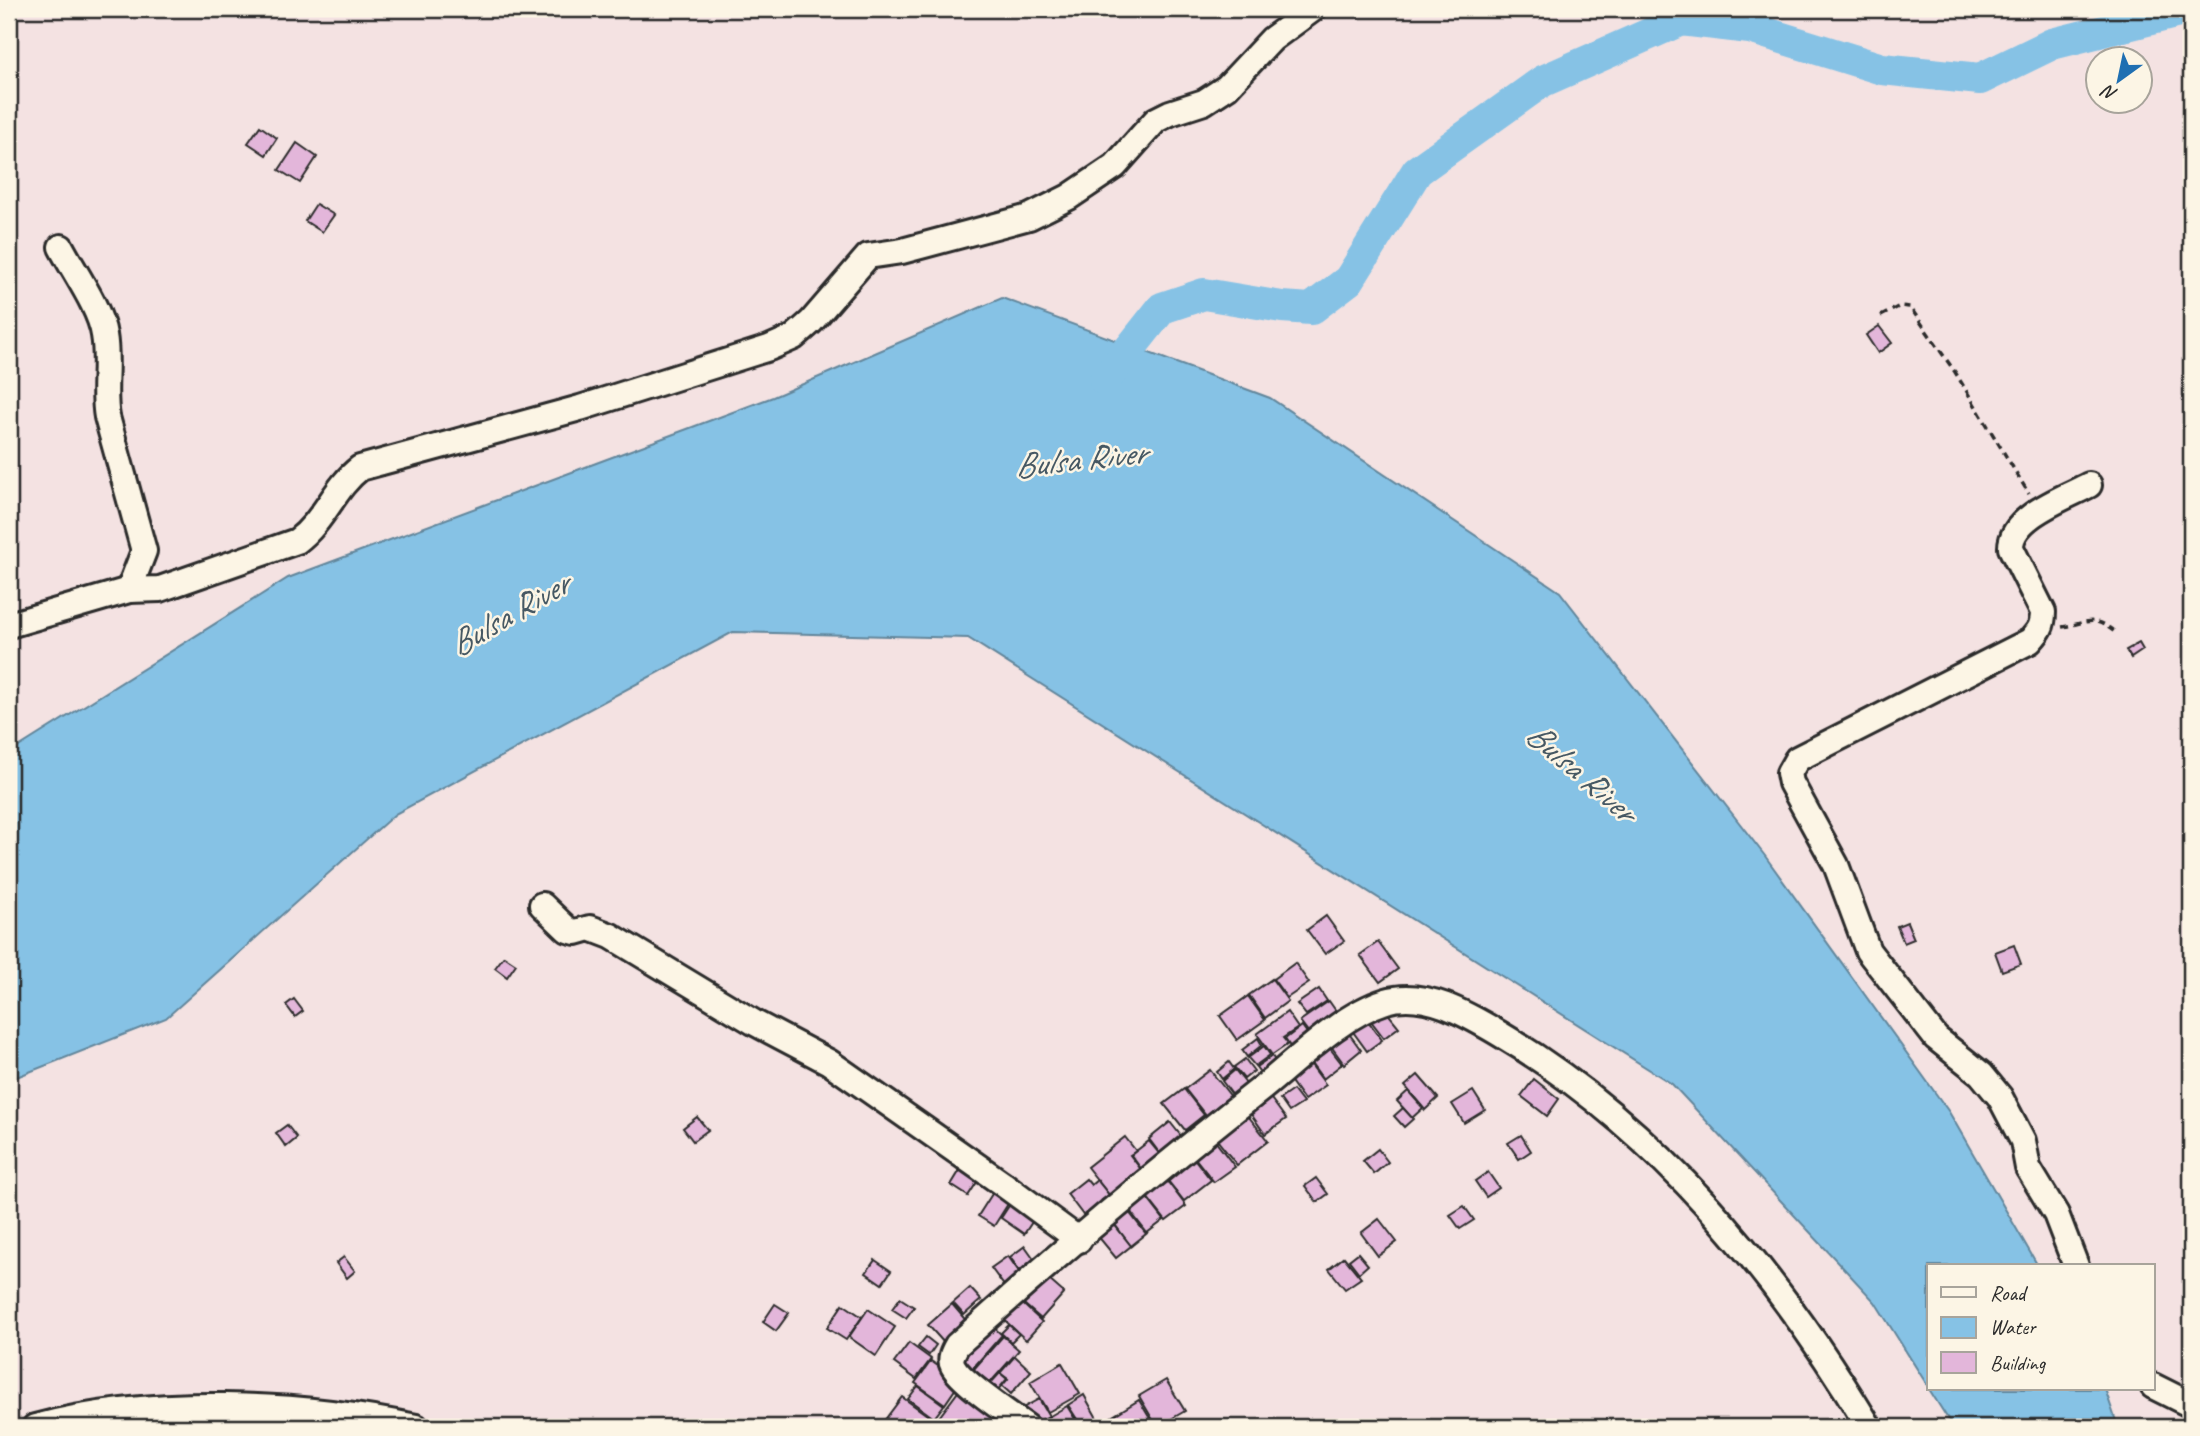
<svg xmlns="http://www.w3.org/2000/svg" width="2200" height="1436" font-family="Caveat,sans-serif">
	<rect width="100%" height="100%" fill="#f4e2e2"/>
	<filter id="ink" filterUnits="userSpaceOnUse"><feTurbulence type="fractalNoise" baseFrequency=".0143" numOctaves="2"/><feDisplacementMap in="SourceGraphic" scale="14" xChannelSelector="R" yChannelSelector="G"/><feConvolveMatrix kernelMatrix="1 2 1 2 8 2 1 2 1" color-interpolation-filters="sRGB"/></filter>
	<g filter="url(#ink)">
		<!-- water -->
		<g fill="#86c2e5" stroke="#62869b" stroke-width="2">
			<polygon points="1002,298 1270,398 1560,592 1765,856 1949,1112 2038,1266 1929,1266 1929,1388 1875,1302 1672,1084 968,638 733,632 395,814 166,1018 9,1080 9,753 288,578 773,397"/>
			<polygon points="1929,1389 2105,1389 2118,1427 1953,1427"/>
		</g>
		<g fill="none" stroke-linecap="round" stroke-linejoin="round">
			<!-- stream -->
			<polyline stroke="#62869b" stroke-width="5" points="180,1427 208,1417 263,1427"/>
			<!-- river -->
			<polyline stroke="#86c2e5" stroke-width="32" points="1105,380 1162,308 1204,294 1282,307 1311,309 1349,280 1417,171 1543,81 1681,20 1750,28 1882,69 1980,79 2052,44 2183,11 2191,12"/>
		</g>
		<!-- building -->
		<g fill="#e3b6da" stroke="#2b2b2b" stroke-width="2">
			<polygon points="260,126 277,138 266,155 248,143"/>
			<polygon points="297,143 317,157 300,183 279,170"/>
			<polygon points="316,204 334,215 322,232 305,221"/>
			<polygon points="1879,326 1892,343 1878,353 1866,335"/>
			<polygon points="2139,643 2143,650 2131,658 2126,650"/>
			<polygon points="1326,916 1344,941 1325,954 1307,930"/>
			<polygon points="1907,922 1914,939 1904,943 1897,926"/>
			<polygon points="1378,942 1398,969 1380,982 1360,955"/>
			<polygon points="2014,945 2021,964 2002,971 1995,952"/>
			<polygon points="504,956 516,964 507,977 495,968"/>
			<polygon points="1295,963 1309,983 1287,998 1273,979"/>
			<polygon points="1272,979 1288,1001 1265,1018 1249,995"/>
			<polygon points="1319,989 1327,1001 1306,1015 1297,1004"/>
			<polygon points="1248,996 1265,1020 1237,1040 1220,1016"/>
			<polygon points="294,999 303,1011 295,1017 286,1005"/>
			<polygon points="1329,1001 1343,1021 1315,1041 1300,1021"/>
			<polygon points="1382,1006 1399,1027 1384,1038 1368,1017"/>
			<polygon points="1287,1012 1298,1028 1283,1038 1288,1044 1272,1055 1257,1034"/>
			<polygon points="1366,1018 1382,1040 1367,1051 1351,1029"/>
			<polygon points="1302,1026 1315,1044 1297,1057 1285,1039"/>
			<polygon points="1345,1028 1361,1050 1344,1064 1328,1042"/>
			<polygon points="1258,1038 1262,1045 1247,1057 1242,1050"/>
			<polygon points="1325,1042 1342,1064 1323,1079 1306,1056"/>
			<polygon points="1264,1046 1270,1055 1255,1066 1248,1058"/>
			<polygon points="1272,1056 1280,1068 1265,1079 1256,1067"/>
			<polygon points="1306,1058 1326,1085 1304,1100 1285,1073"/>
			<polygon points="1245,1059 1254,1071 1244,1079 1234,1067"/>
			<polygon points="1229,1062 1234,1069 1222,1079 1217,1072"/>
			<polygon points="1210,1070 1232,1098 1207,1117 1185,1089"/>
			<polygon points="1235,1070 1251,1090 1237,1101 1222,1081"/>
			<polygon points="1418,1075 1438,1098 1425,1110 1405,1086"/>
			<polygon points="1534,1079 1559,1099 1547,1116 1521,1096"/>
			<polygon points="1184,1089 1204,1115 1185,1130 1164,1104"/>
			<polygon points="1293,1090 1303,1103 1289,1112 1280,1099"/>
			<polygon points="1408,1091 1423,1108 1412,1118 1397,1101"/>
			<polygon points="1473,1091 1485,1110 1464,1123 1452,1104"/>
			<polygon points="1266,1092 1286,1119 1265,1134 1246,1107"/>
			<polygon points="1241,1107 1268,1141 1237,1165 1210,1131"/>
			<polygon points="1403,1108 1413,1119 1404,1127 1394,1116"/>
			<polygon points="697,1117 708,1130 693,1141 683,1128"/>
			<polygon points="1170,1122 1189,1146 1167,1163 1149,1139"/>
			<polygon points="287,1125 297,1138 286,1147 276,1133"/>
			<polygon points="1209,1133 1235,1167 1214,1182 1188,1149"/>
			<polygon points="1521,1135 1531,1151 1519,1159 1508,1143"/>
			<polygon points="1125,1137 1136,1151 1130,1155 1146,1176 1114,1201 1087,1167"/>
			<polygon points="1149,1141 1167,1163 1148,1178 1131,1155"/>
			<polygon points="1378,1149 1388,1162 1374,1174 1363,1161"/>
			<polygon points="1188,1151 1211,1180 1184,1201 1161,1172"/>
			<polygon points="962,1167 979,1179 968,1196 951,1185"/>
			<polygon points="1488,1172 1499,1188 1486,1197 1475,1181"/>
			<polygon points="1164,1177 1186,1206 1166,1221 1144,1193"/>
			<polygon points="1316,1178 1328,1194 1317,1202 1305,1186"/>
			<polygon points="1086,1179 1091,1185 1097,1180 1109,1195 1102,1200 1105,1204 1086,1219 1067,1194"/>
			<polygon points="997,1186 1013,1196 994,1226 978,1216"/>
			<polygon points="1014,1198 1038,1213 1024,1234 1001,1218"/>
			<polygon points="1147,1198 1164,1220 1147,1233 1130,1211"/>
			<polygon points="1464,1206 1474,1220 1460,1229 1450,1215"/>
			<polygon points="1125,1207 1146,1234 1131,1246 1110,1218"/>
			<polygon points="1379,1219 1397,1242 1378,1256 1361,1233"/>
			<polygon points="1113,1223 1131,1246 1116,1258 1097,1235"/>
			<polygon points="1025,1246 1040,1267 1025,1278 1010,1257"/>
			<polygon points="1358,1253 1368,1265 1359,1273 1349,1260"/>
			<polygon points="1008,1256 1024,1279 1008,1291 991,1268"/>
			<polygon points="344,1257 355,1271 347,1278 336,1263"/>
			<polygon points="1344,1257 1361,1278 1345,1289 1329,1269"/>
			<polygon points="875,1260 891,1271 882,1284 866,1273"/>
			<polygon points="1040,1272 1064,1293 1041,1319 1017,1298"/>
			<polygon points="970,1288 981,1300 964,1315 953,1303"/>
			<polygon points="1013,1295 1042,1322 1026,1340 997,1313"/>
			<polygon points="900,1298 914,1307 906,1318 892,1309"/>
			<polygon points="775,1304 789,1313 776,1331 763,1322"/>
			<polygon points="843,1304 862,1317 846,1340 827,1328"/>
			<polygon points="952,1304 969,1324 945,1344 928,1325"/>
			<polygon points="868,1309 895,1327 876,1356 849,1337"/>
			<polygon points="987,1321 1002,1335 972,1369 956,1356"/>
			<polygon points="1009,1325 1019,1334 1011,1342 1001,1333"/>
			<polygon points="1003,1336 1019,1350 989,1384 973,1370"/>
			<polygon points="926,1337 936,1345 929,1355 918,1347"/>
			<polygon points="909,1343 931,1359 916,1379 894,1363"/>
			<polygon points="1015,1356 1031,1371 1011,1394 1002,1386 1008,1379 1000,1373"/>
			<polygon points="931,1361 960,1382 945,1404 915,1383"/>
			<polygon points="1062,1363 1080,1394 1048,1412 1030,1382"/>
			<polygon points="1000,1373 1007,1379 997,1391 990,1384"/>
			<polygon points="1166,1380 1185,1411 1157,1427 1139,1396"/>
			<polygon points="963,1385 1007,1427 948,1427 937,1420"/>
			<polygon points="918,1386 944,1405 934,1418 908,1399"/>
			<polygon points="1084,1395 1102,1427 1082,1427 1068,1405"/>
			<polygon points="902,1397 934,1420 929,1427 893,1427 884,1421"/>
			<polygon points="1039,1399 1049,1416 1030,1426 1021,1409"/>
			<polygon points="1139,1400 1155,1427 1106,1427 1103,1422"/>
			<polygon points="1067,1406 1080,1427 1050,1427 1045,1419"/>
		</g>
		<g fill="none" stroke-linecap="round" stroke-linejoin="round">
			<!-- minor casing -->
			<g stroke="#2b2b2b" stroke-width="30">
				<g id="minor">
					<path d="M61 247C74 272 100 308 104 335 109 363 102 390 107 417L144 551 129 590 160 589 297 541C324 521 334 488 360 468L580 408 769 348 794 337 811 322 868 256 902 251 1029 217 1069 197 1115 166 1156 120 1170 113 1204 102 1227 87 1272 39 1313 9"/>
					<polyline points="9,625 129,590"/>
					<polyline points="542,905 568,930 576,932 590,928 611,936 755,1023 829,1062 1003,1184 1079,1240"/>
					<path d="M2076 1266 2056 1214 2028 1168 2023 1141 2000 1097 1981 1074 1936 1038 1868 951 1836 865 1791 783 1789 773 1797 759 2030 641C2039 631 2043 626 2043 612L2011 548C2010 517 2064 498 2089 485"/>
					<polyline points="2153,1386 2191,1405"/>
					<path d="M35 1427C150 1396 299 1402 416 1427"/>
					<path d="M1027 1427C1011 1415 961 1382 953 1366 949 1359 953 1352 957 1345 1055 1256 1157 1171 1261 1089 1297 1060 1341 1015 1386 1001 1425 989 1468 1015 1500 1034 1658 1128 1776 1272 1869 1427"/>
				</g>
			</g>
			<!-- path -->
			<g stroke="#2b2b2b" stroke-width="3.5" stroke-dasharray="7 5" stroke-linecap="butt">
				<polyline points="1881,316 1900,306 1910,307 1955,372 2029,494"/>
				<path d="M2062 627C2088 623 2092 614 2116 633"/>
			</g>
			<!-- minor -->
			<use href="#minor" stroke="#fcf5e5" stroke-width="24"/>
		</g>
	</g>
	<g text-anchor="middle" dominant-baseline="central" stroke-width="5" stroke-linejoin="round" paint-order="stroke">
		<!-- water labels -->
		<g font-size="35" font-style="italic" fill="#465863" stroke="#fcf5e5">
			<text transform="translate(1080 459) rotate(-6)">Bulsa River</text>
			<text transform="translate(509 614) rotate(-30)">Bulsa River</text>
			<text transform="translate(1581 772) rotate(41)">Bulsa River</text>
		</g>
	</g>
	<!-- margin -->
	<rect width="2200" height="1436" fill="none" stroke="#fcf5e5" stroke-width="35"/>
	<rect x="18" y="18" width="2165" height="1401" fill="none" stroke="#2b2b2b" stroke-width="2.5" filter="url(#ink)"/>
	<!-- legend -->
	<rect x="1927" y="1264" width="228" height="126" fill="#fcf5e5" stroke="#a8a49b" stroke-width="2"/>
	<rect x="1941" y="1287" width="35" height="10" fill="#fcf5e5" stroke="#a8a49b" stroke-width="2"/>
	<text x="1990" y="1300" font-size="21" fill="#2b2b2b">Road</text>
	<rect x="1941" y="1317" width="35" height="21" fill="#86c2e5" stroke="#a8a49b" stroke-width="2"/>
	<text x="1990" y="1334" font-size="21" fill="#2b2b2b">Water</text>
	<rect x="1941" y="1352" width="35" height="21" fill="#e3b6da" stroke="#a8a49b" stroke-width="2"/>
	<text x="1990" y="1370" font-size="21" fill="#2b2b2b">Building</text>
	<!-- north arrow -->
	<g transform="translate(2119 80) rotate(213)"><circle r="33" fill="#fcf5e5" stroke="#a8a49b" stroke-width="2"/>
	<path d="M0-5L12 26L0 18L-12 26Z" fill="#1f6fb2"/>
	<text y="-10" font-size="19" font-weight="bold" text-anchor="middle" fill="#2b2b2b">N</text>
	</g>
</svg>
